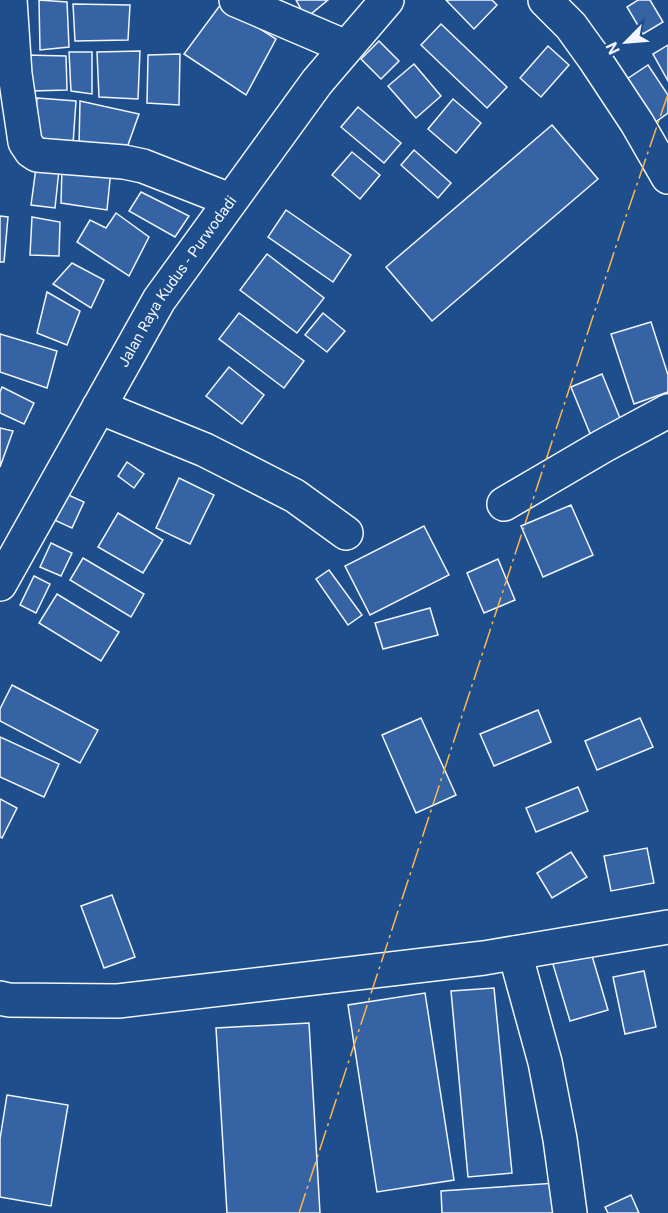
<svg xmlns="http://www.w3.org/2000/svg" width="668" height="1213" font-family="Roboto,sans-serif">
	<rect width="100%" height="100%" fill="#1f4e8c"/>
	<!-- building -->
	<g fill="#3563a3" stroke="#f2f6ff" stroke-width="1.5">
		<polygon points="39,0 67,2 69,47 40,50"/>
		<polygon points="296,0 328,0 306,18"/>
		<polygon points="446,0 492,0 497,5 474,29"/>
		<polygon points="638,0 650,0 663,22 643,34 627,7"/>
		<polygon points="73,4 130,5 128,40 75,41"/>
		<polygon points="221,4 276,39 246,95 184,54"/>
		<polygon points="441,24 507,87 487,108 421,45"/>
		<polygon points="379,41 399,61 381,79 361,59"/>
		<polygon points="668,45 668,81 653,54"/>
		<polygon points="548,46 569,65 541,97 520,78"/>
		<polygon points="140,51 138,99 99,97 97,52"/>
		<polygon points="69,52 92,52 92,94 71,91"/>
		<polygon points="180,54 179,105 147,103 148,55"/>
		<polygon points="27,55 66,56 67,90 31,91"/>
		<polygon points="414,64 441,96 416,118 388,86"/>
		<polygon points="648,65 668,95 668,113 650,126 621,83"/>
		<polygon points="37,98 76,101 73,144 34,137"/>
		<polygon points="453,99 481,123 456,153 428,129"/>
		<polygon points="80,101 139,114 124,156 79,146"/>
		<polygon points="358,107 401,143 384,163 341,127"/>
		<polygon points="552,125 598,179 432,321 386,267"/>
		<polygon points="414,150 451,183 438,198 401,165"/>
		<polygon points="352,152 380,175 360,199 332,175"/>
		<polygon points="36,168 59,170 55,208 31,205"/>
		<polygon points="62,168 111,170 107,210 61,203"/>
		<polygon points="141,192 189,216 175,237 129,211"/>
		<polygon points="286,210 351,255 333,282 268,237"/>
		<polygon points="116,213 149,237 129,276 77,242 90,220 106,228"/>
		<polygon points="0,216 8,217 4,262 0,262"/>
		<polygon points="32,217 60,222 59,256 30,255"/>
		<polygon points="267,254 324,298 297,333 240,290"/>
		<polygon points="72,263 104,280 91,308 53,284"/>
		<polygon points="47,292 80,311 67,345 37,333"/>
		<polygon points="239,313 304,361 284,388 219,339"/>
		<polygon points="323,313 345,331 327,352 305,335"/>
		<polygon points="651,322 668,375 668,392 634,404 611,334"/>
		<polygon points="0,334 57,351 47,388 0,372"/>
		<polygon points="229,367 264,395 242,424 206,396"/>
		<polygon points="602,374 622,423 591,436 571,387"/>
		<polygon points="2,387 34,403 24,424 0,413 0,392"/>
		<polygon points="0,428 13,431 0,467"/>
		<polygon points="127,462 144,474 134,488 118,476"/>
		<polygon points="179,478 214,495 190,544 156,528"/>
		<polygon points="64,493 84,502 72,528 52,519"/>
		<polygon points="571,505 593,555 543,577 521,526"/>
		<polygon points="118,513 163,540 143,573 98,547"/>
		<polygon points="424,526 449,575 370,615 345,566"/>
		<polygon points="51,543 72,553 61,576 40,567"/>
		<polygon points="83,558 144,594 131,617 70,580"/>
		<polygon points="498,559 515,600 484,613 467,573"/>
		<polygon points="329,570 362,615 348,625 316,579"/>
		<polygon points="34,576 50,584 36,613 20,605"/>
		<polygon points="57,594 119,632 101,661 39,623"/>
		<polygon points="430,608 438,635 383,649 375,623"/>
		<polygon points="12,685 98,730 80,763 0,721 0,709"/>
		<polygon points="538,710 551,742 494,766 480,734"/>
		<polygon points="421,718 456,795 416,813 382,735"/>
		<polygon points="640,718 653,747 597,770 585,741"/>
		<polygon points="0,737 59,764 44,797 0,777"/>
		<polygon points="578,787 588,811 536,832 526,808"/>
		<polygon points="0,799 17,808 2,838 0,837"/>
		<polygon points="647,848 654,883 611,891 604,856"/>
		<polygon points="571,852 587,877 552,898 537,873"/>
		<polygon points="112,895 135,957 104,968 81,906"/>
		<polygon points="590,949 608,1010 570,1021 552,961"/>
		<polygon points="644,971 656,1027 625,1034 613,977"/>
		<polygon points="494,988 512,1173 468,1177 451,991"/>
		<polygon points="425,993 454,1180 377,1192 348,1005"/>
		<polygon points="309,1023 320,1213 227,1213 216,1028"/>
		<polygon points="7,1095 68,1105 51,1206 0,1197 0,1139"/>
		<polygon points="556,1183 559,1213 442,1213 441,1191"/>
		<polygon points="631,1195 639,1213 608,1213 605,1207"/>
	</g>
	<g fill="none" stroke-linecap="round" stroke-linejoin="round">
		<!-- minor casing -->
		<g stroke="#f2f6ff" stroke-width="36">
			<g id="minor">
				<polyline points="10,0 15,74 25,142 31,151 37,155 124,162 143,166 230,200"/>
				<polyline points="236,0 346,47"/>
				<polyline points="545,0 571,26 594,58 637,123 668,177"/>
				<polyline points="99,407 205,450 295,496 346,533"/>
				<polyline points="504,504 603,446 668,411"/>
				<polyline points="515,953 545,1062 560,1139 570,1213"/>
				<polyline points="0,998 9,1000 118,1001 484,958 668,927"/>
			</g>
		</g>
		<!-- major casing -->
		<g stroke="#f2f6ff" stroke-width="36">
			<g id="major">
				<path id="s1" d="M0 584 159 300 317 82 387 0"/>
			</g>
		</g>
		<!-- minor -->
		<use href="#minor" stroke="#1f4e8c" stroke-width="33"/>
		<!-- major -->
		<use href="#major" stroke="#1f4e8c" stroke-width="33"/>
		<!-- power -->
		<polyline stroke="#ffb74d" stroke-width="1.5" stroke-dasharray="21 4.5 3 4.5" stroke-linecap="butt" points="299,1213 623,225 668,94"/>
	</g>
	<g text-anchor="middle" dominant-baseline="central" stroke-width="4.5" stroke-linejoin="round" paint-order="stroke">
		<!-- street labels -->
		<g font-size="15" fill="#f2f6ff" stroke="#1f4e8c">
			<text stroke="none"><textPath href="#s1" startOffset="351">Jalan Raya Kudus - Purwodadi</textPath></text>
		</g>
	</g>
	<!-- north arrow -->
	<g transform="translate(626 42) rotate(245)" stroke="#1f4e8c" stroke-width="4.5" paint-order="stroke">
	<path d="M0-4.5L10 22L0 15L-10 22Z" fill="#f2f6ff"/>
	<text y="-9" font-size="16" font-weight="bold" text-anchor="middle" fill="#f2f6ff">N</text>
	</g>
</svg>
